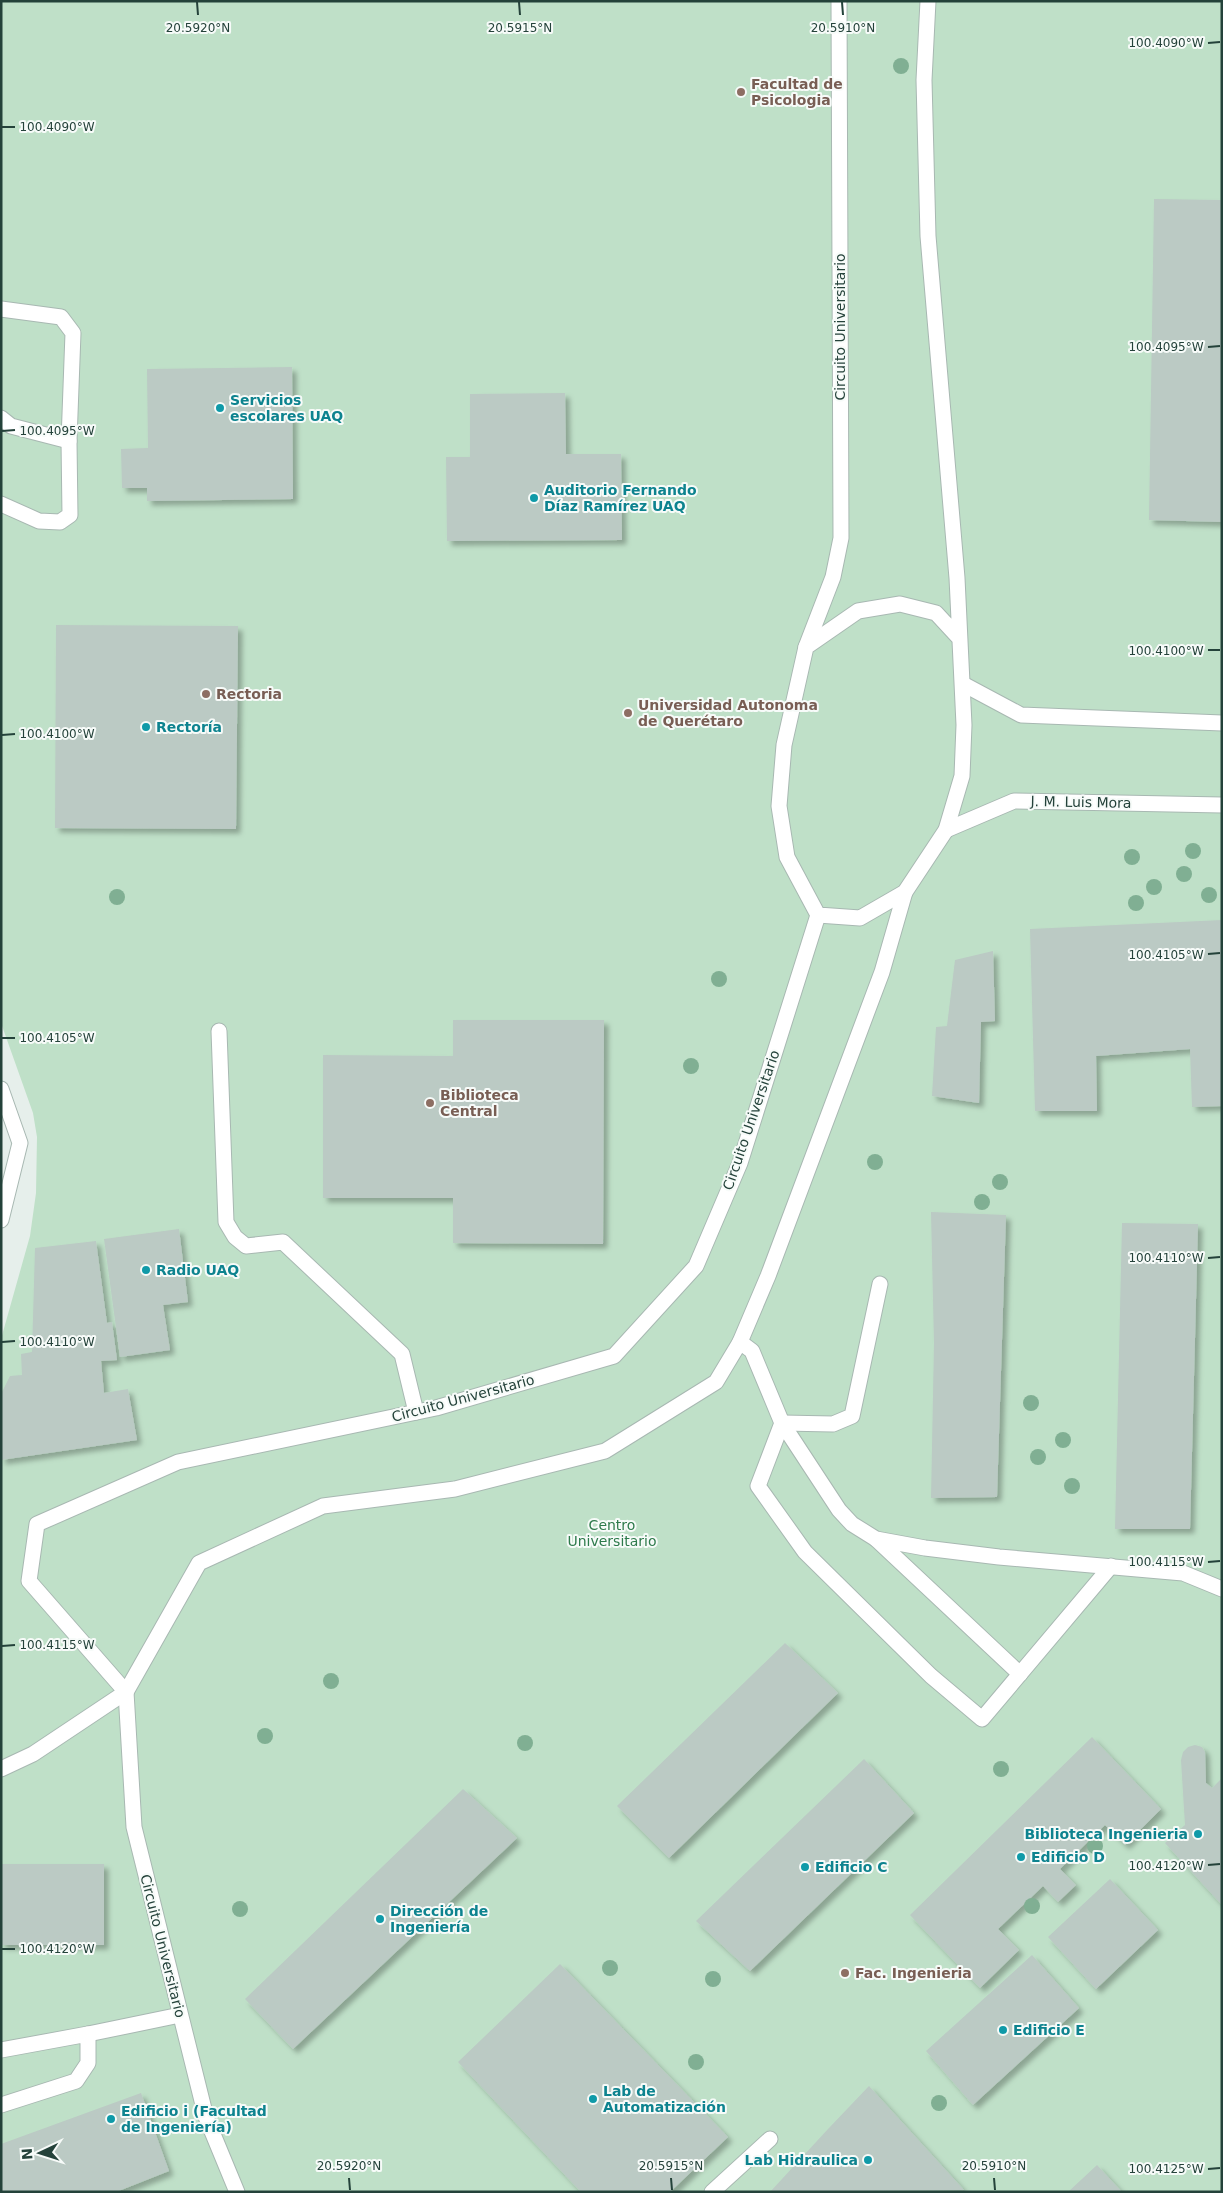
<svg xmlns="http://www.w3.org/2000/svg" width="1223" height="2193" font-family="'DejaVu Sans',sans-serif">
	<defs>
		<filter id="shadow"><feDropShadow dx="4.5" dy="4.5" stdDeviation="2.5" flood-color="#0004"/></filter>
	</defs>
	<rect width="100%" height="100%" fill="#e6efeb"/>
	<!-- green -->
	<polygon fill="#bfe0c8" points="1,1 1222,1 1222,2192 1,2192 1,1339 30,1236 36,1193 37,1137 33,1113 1,1023"/>
	<!-- building -->
	<g fill="#bbcac4" filter="url(#shadow)">
		<polygon points="1154,199 1222,200 1222,522 1149,520"/>
		<polygon points="292,367 293,499 147,501 147,488 122,488 121,449 148,448 147,369"/>
		<polygon points="565,393 566,454 621,454 622,540 447,541 446,457 470,457 470,394"/>
		<polygon points="56,625 238,626 236,829 55,828"/>
		<polygon points="1222,920 1222,1106 1192,1107 1190,1049 1096,1056 1097,1111 1035,1111 1030,929"/>
		<polygon points="993,951 995,1021 981,1022 979,1103 932,1096 936,1027 947,1026 955,960"/>
		<polygon points="453,1020 604,1020 603,1244 453,1243 453,1198 323,1198 323,1055 453,1056"/>
		<polygon points="931,1212 1006,1215 997,1497 931,1498 934,1343"/>
		<polygon points="1122,1223 1198,1224 1190,1529 1115,1529"/>
		<polygon points="179,1229 188,1302 163,1305 170,1350 120,1357 104,1239"/>
		<polygon points="96,1241 107,1323 112,1322 117,1360 101,1361 104,1393 128,1389 137,1440 1,1460 1,1394 10,1376 22,1375 21,1354 32,1352 35,1248"/>
		<polygon points="785,1643 838,1693 669,1858 617,1806"/>
		<polygon points="1092,1737 1161,1809 1125,1845 1105,1825 1060,1869 1076,1885 1058,1902 1043,1886 998,1929 1019,1950 980,1988 910,1915"/>
		<polygon points="1195,1745 1202,1747 1205,1752 1206,1783 1212,1788 1222,1778 1222,1905 1165,1843 1185,1825 1181,1760 1183,1752 1188,1747"/>
		<polygon points="864,1759 914,1813 750,1971 696,1921"/>
		<polygon points="463,1789 517,1838 293,2049 245,1999"/>
		<rect x="1" y="1864" width="103" height="81"/>
		<polygon points="1110,1879 1158,1930 1096,1989 1048,1937"/>
		<polygon points="1032,1955 1079,2008 973,2105 926,2051"/>
		<polygon points="560,1964 728,2137 670,2192 581,2192 458,2062"/>
		<polygon points="869,2086 964,2190 770,2192 828,2129"/>
		<polygon points="141,2093 169,2171 116,2192 1,2192 1,2144"/>
		<polygon points="1097,2165 1122,2192 1068,2192"/>
	</g>
	<g fill="none" stroke-linecap="round" stroke-linejoin="round">
		<!-- service casing -->
		<g stroke="#a8b8b2" stroke-width="17">
			<g id="service">
				<polyline points="1,309 61,317 73,333 69,441 70,515 60,522 39,521 1,504"/>
				<polyline points="1,418 11,426 69,441"/>
				<polyline points="219,1031 226,1222 235,1237 246,1246 283,1242 402,1354 416,1412"/>
				<polyline points="880,1284 852,1416 833,1424 782,1423 758,1486 805,1552 931,1676 982,1719 1111,1566"/>
				<polyline points="740,1342 752,1351 782,1423 839,1510 852,1524 876,1539 925,1548 999,1557 1183,1573 1222,1589"/>
				<polyline points="876,1539 1020,1674"/>
				<polyline points="88,2034 180,2015"/>
				<polyline points="1,2050 88,2034 88,2063 76,2081 1,2105"/>
				<polyline points="712,2192 770,2139"/>
			</g>
		</g>
		<!-- pedestrian casing -->
		<g stroke="#a8b8b2" stroke-width="17">
			<polyline id="pedestrian" points="1,1089 20,1143 1,1220"/>
		</g>
		<!-- minor casing -->
		<g stroke="#a8b8b2" stroke-width="17">
			<g id="minor">
				<polyline points="928,1 924,80 928,236 957,578 964,725 962,776 946,830 905,892 860,918 818,915 787,857 779,806 784,745 806,647 858,611 900,604 936,613 960,639"/>
				<polyline points="806,647 833,577 841,538 839,1"/>
				<polyline points="963,684 1021,715 1222,723"/>
				<polyline points="946,830 1014,801 1222,805"/>
				<polyline points="1,1769 33,1754 126,1692 199,1563 323,1506 455,1489 605,1451 716,1382 740,1342 768,1276 882,972 905,892"/>
				<polyline points="237,2192 206,2117 134,1827 126,1692 29,1581 37,1524 178,1462 436,1408 614,1356 696,1266 740,1163 818,915"/>
			</g>
		</g>
		<!-- service -->
		<use href="#service" stroke="#fff" stroke-width="15"/>
		<!-- pedestrian -->
		<use href="#pedestrian" stroke="#fff" stroke-width="15"/>
		<!-- minor -->
		<use href="#minor" stroke="#fff" stroke-width="15"/>
	</g>
	<!-- trees -->
	<g fill="#80af93">
		<circle cx="901" cy="66" r="8"/>
		<circle cx="1193" cy="851" r="8"/>
		<circle cx="1132" cy="857" r="8"/>
		<circle cx="1184" cy="874" r="8"/>
		<circle cx="1154" cy="887" r="8"/>
		<circle cx="1209" cy="895" r="8"/>
		<circle cx="117" cy="897" r="8"/>
		<circle cx="1136" cy="903" r="8"/>
		<circle cx="719" cy="979" r="8"/>
		<circle cx="691" cy="1066" r="8"/>
		<circle cx="875" cy="1162" r="8"/>
		<circle cx="1000" cy="1182" r="8"/>
		<circle cx="982" cy="1202" r="8"/>
		<circle cx="1031" cy="1403" r="8"/>
		<circle cx="1063" cy="1440" r="8"/>
		<circle cx="1038" cy="1457" r="8"/>
		<circle cx="1072" cy="1486" r="8"/>
		<circle cx="331" cy="1681" r="8"/>
		<circle cx="265" cy="1736" r="8"/>
		<circle cx="525" cy="1743" r="8"/>
		<circle cx="1001" cy="1769" r="8"/>
		<circle cx="1095" cy="1846" r="8"/>
		<circle cx="1032" cy="1906" r="8"/>
		<circle cx="240" cy="1909" r="8"/>
		<circle cx="610" cy="1968" r="8"/>
		<circle cx="713" cy="1979" r="8"/>
		<circle cx="696" cy="2062" r="8"/>
		<circle cx="939" cy="2103" r="8"/>
	</g>
	<!-- ticks -->
	<path fill="none" stroke="#24423a" stroke-width="2" d="M197 2 198 15M519 2 520 15M842 2 843 15M1208 43 1220 42M2 127H15M1208 347 1220 346M2 431 15 430M1208 650H1220M2 735 15 734M1208 954 1220 953M2 1038H15M1208 1258 1220 1257M2 1342 15 1341M1208 1562 1220 1561M2 1646 15 1645M1208 1865 1220 1864M2 1949H15M1208 2169 1220 2168M349 2178 350 2190M671 2178 672 2190M994 2178 995 2190"/>
	<!-- markers -->
	<g fill="#8d6e63" stroke="#f7fbf9" stroke-width="2">
		<circle cx="741" cy="92" r="5"/>
		<circle cx="206" cy="694" r="5"/>
		<circle cx="628" cy="713" r="5"/>
		<circle cx="430" cy="1103" r="5"/>
		<circle cx="845" cy="1973" r="5"/>
	</g>
	<g fill="#0f9aa8" stroke="#f7fbf9" stroke-width="2">
		<circle cx="220" cy="408" r="5"/>
		<circle cx="534" cy="498" r="5"/>
		<circle cx="146" cy="727" r="5"/>
		<circle cx="146" cy="1270" r="5"/>
		<circle cx="1198" cy="1834" r="5"/>
		<circle cx="1021" cy="1857" r="5"/>
		<circle cx="805" cy="1867" r="5"/>
		<circle cx="380" cy="1919" r="5"/>
		<circle cx="1003" cy="2030" r="5"/>
		<circle cx="593" cy="2099" r="5"/>
		<circle cx="111" cy="2119" r="5"/>
		<circle cx="868" cy="2160" r="5"/>
	</g>
	<g text-anchor="middle" dominant-baseline="central" stroke-width="4" stroke-linejoin="round" paint-order="stroke">
		<!-- education labels -->
		<g font-size="14" font-weight="bold" fill="#785e54" stroke="#f7fbf9" text-anchor="start">
			<text x="751" y="84">Facultad de<tspan x="751" dy="16">Psicologia</tspan></text>
			<text x="216" y="694">Rectoria</text>
			<text x="638" y="705">Universidad Autonoma<tspan x="638" dy="16">de Querétaro</tspan></text>
			<text x="440" y="1095">Biblioteca<tspan x="440" dy="16">Central</tspan></text>
			<text x="855" y="1973">Fac. Ingenieria</text>
		</g>
		<!-- street labels -->
		<g font-size="14" fill="#24423a" stroke="#f7fbf9">
			<text transform="translate(840 327) rotate(-90)">Circuito Universitario</text>
			<text transform="translate(1081 802) rotate(1)">J. M. Luis Mora</text>
			<text transform="translate(751 1120) rotate(-71)">Circuito Universitario</text>
			<text transform="translate(463 1398) rotate(-15)">Circuito Universitario</text>
			<text transform="translate(163 1946) rotate(76)">Circuito Universitario</text>
		</g>
		<!-- culture labels -->
		<g font-size="14" font-weight="bold" fill="#0d838f" stroke="#f7fbf9" text-anchor="start">
			<text x="230" y="400">Servicios<tspan x="230" dy="16">escolares UAQ</tspan></text>
			<text x="544" y="490">Auditorio Fernando<tspan x="544" dy="16">Díaz Ramírez UAQ</tspan></text>
			<text x="156" y="727">Rectoría</text>
			<text x="156" y="1270">Radio UAQ</text>
			<text x="1188" y="1834" text-anchor="end">Biblioteca Ingenieria</text>
			<text x="1031" y="1857">Edificio D</text>
			<text x="815" y="1867">Edificio C</text>
			<text x="390" y="1911">Dirección de<tspan x="390" dy="16">Ingeniería</tspan></text>
			<text x="1013" y="2030">Edificio E</text>
			<text x="603" y="2091">Lab de<tspan x="603" dy="16">Automatización</tspan></text>
			<text x="121" y="2111">Edificio i (Facultad<tspan x="121" dy="16">de Ingeniería)</tspan></text>
			<text x="858" y="2160" text-anchor="end">Lab Hidraulica</text>
		</g>
		<!-- park labels -->
		<g font-size="14" fill="#2d7a4b" stroke="#f7fbf9">
			<text x="612" y="1525">Centro<tspan x="612" dy="16">Universitario</tspan></text>
		</g>
	</g>
	<g font-size="12" text-anchor="middle" fill="#24423a" stroke="#f7fbf9" stroke-width="4" stroke-linejoin="round" paint-order="stroke">
		<text x="198" y="32">20.5920°N</text>
		<text x="520" y="32">20.5915°N</text>
		<text x="843" y="32">20.5910°N</text>
		<text x="1166" y="47">100.4090°W</text>
		<text x="57" y="131">100.4090°W</text>
		<text x="1166" y="351">100.4095°W</text>
		<text x="57" y="435">100.4095°W</text>
		<text x="1166" y="655">100.4100°W</text>
		<text x="57" y="738">100.4100°W</text>
		<text x="1166" y="959">100.4105°W</text>
		<text x="57" y="1042">100.4105°W</text>
		<text x="1166" y="1262">100.4110°W</text>
		<text x="57" y="1346">100.4110°W</text>
		<text x="1166" y="1566">100.4115°W</text>
		<text x="57" y="1649">100.4115°W</text>
		<text x="1166" y="1870">100.4120°W</text>
		<text x="57" y="1953">100.4120°W</text>
		<text x="349" y="2170">20.5920°N</text>
		<text x="671" y="2170">20.5915°N</text>
		<text x="994" y="2170">20.5910°N</text>
		<text x="1166" y="2173">100.4125°W</text>
	</g>
	<!-- border -->
	<rect width="1223" height="2193" fill="none" stroke="#24423a" stroke-width="5"/>
	<!-- north arrow -->
	<g transform="translate(40 2153) rotate(266)" stroke="#f7fbf9" stroke-width="4" paint-order="stroke">
	<path d="M0-4L9 19L0 12L-9 19Z" fill="#24423a"/>
	<text y="-8" font-size="14" font-weight="bold" text-anchor="middle" fill="#24423a">N</text>
	</g>
</svg>
